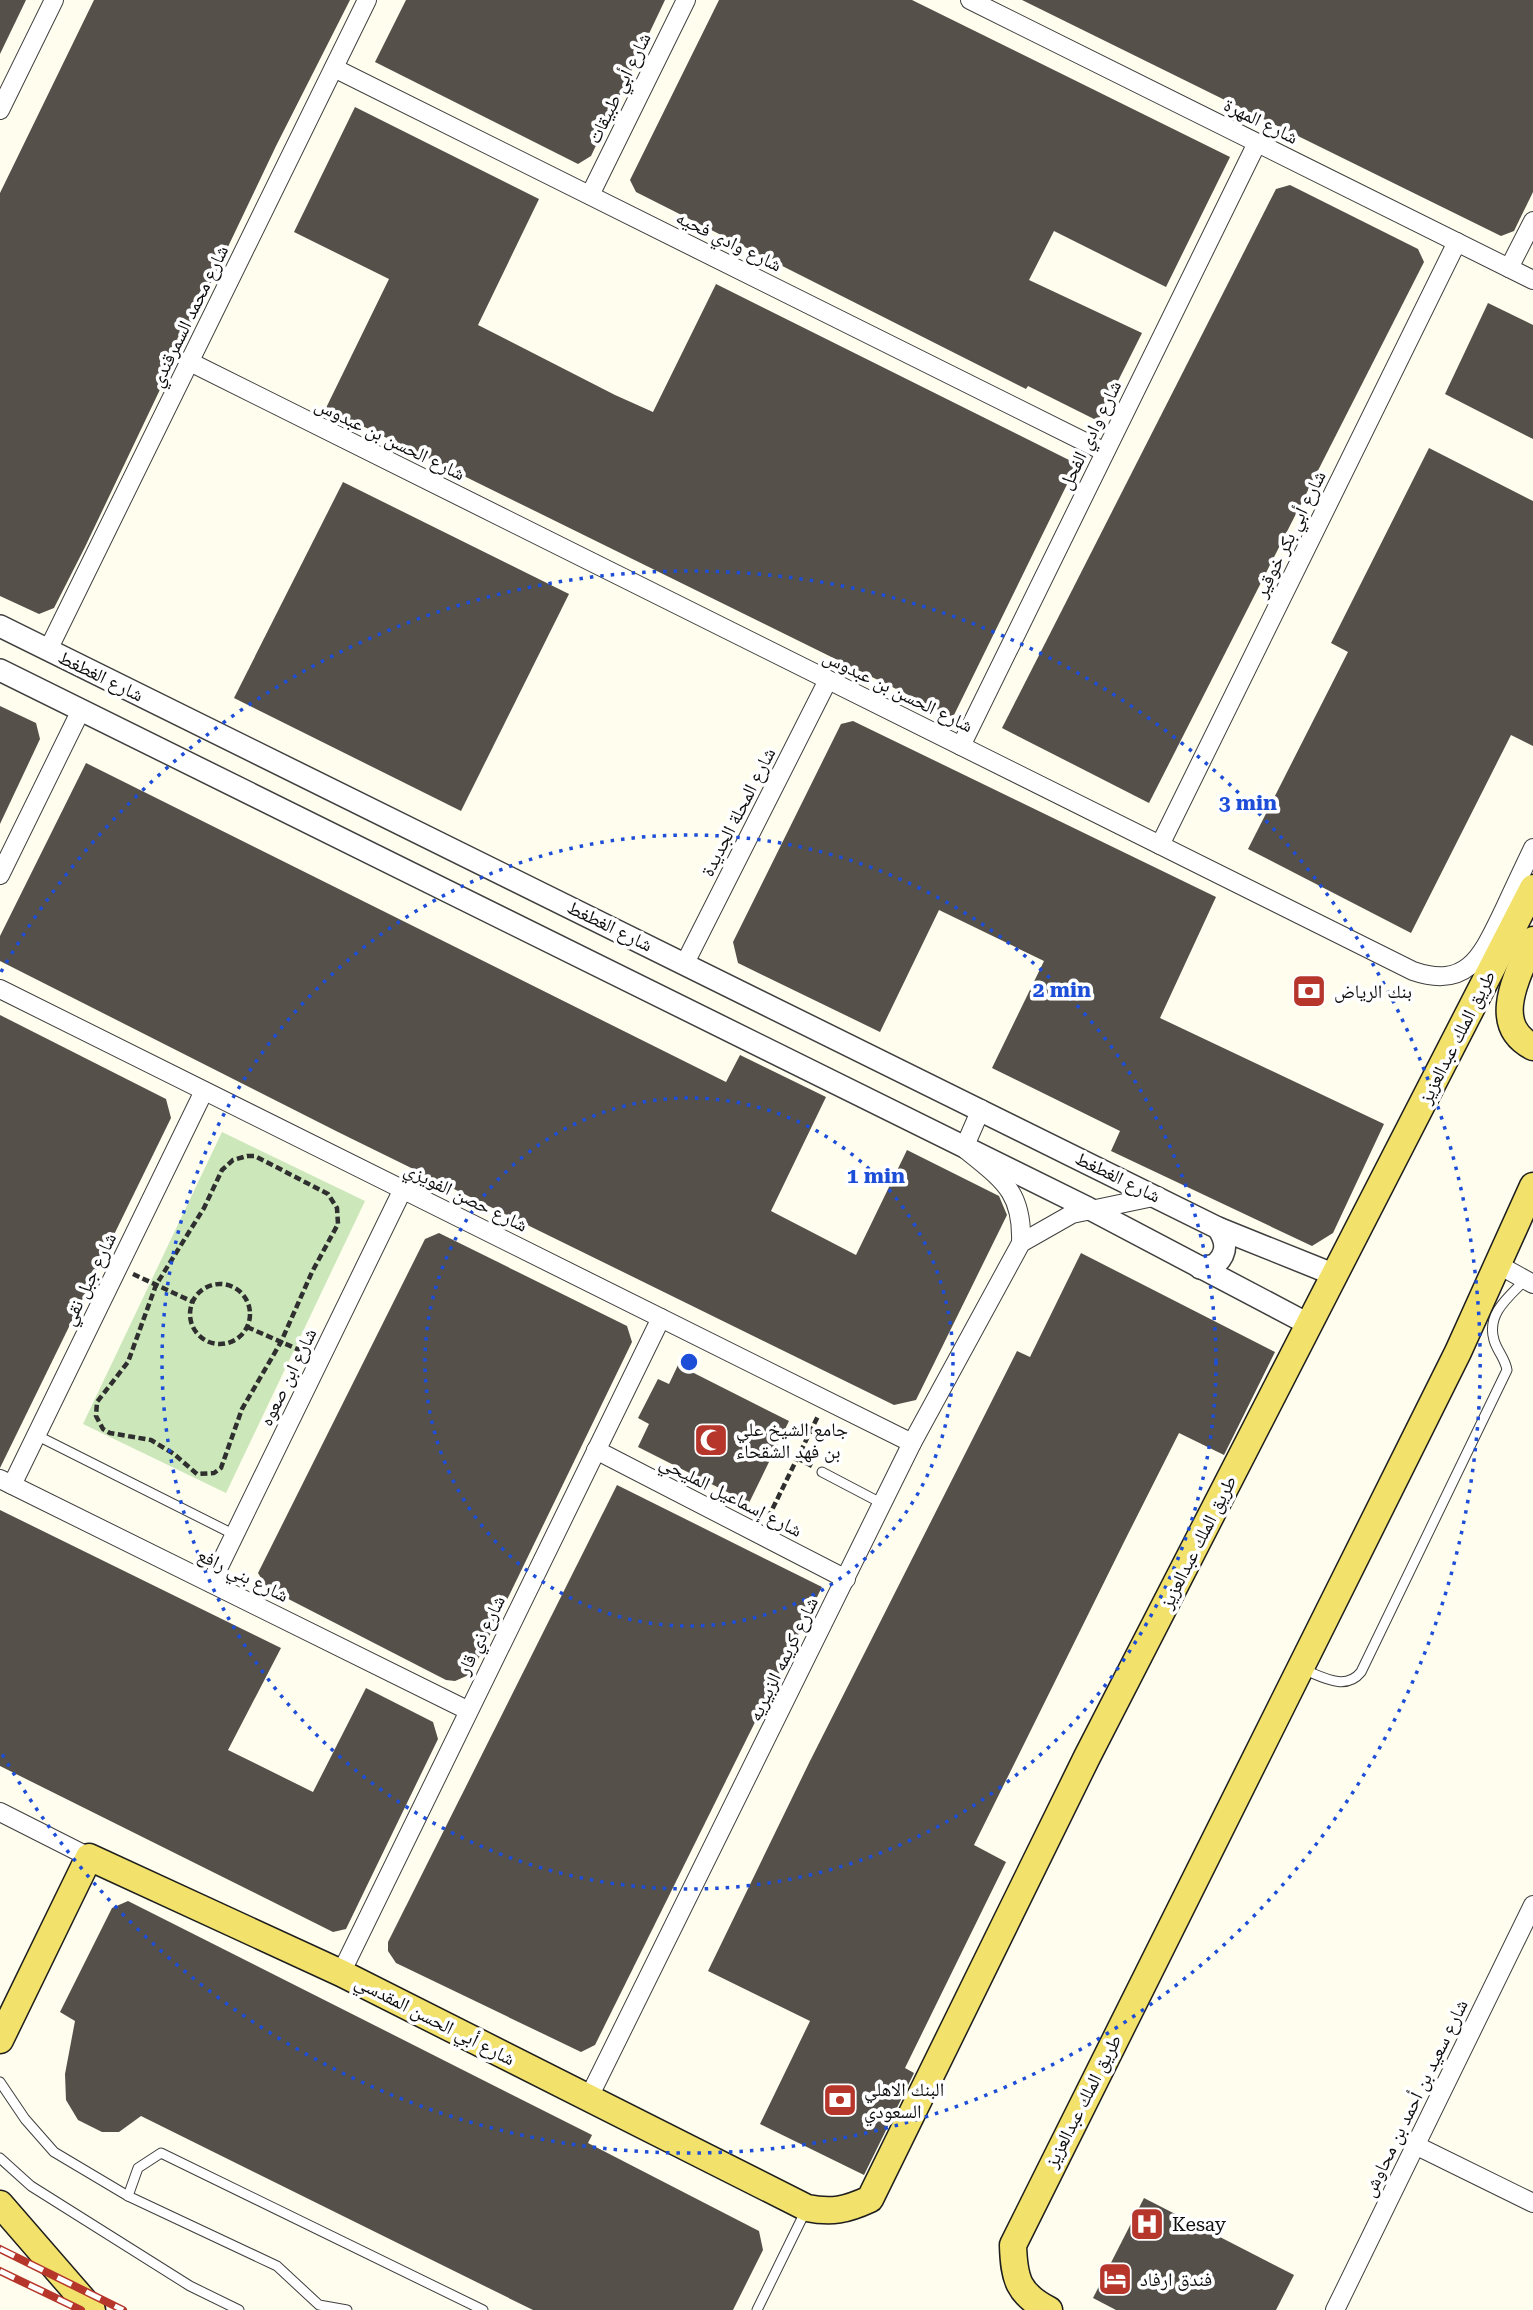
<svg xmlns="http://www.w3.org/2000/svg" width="1533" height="2310" font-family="'Roboto Serif','Noto Naskh Arabic',serif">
	<rect width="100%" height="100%" fill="#fefdee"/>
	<!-- green -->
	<polygon fill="#cce7ba" points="222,1132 365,1201 226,1493 83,1424"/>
	<!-- building -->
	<g fill="#55504a">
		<polygon points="0,0 26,0 0,54"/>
		<polygon points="94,0 350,0 276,146 85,547 54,608 39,614 0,596 0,193"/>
		<polygon points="406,0 665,0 591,156 578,164 375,62"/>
		<polygon points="719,0 912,0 1230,157 1166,287 1054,231 1029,280 1142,333 1098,421 1028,386 1026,389 636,192 630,180"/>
		<polygon points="1022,0 1533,0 1533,192 1514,231 1501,236"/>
		<polygon points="355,107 539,199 478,325 615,395 653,412 716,284 1077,464 953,717 326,408 389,279 294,232"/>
		<polygon points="1290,185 1418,249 1424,262 1149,803 1002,728 1276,189"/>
		<polygon points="1488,303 1533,325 1533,439 1445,394"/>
		<polygon points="1429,448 1533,501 1533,746 1511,735 1411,933 1248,849 1348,652 1331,643"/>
		<polygon points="343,482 569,594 461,811 234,698"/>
		<polygon points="0,706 36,723 40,739 0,824"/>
		<polygon points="853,721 1216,897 1160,1018 1384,1124 1333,1233 1312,1246 1111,1151 1120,1131 992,1068 1044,961 939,910 880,1032 738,963 733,942 841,724"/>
		<polygon points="86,763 726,1082 740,1055 826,1097 771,1211 856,1255 907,1150 999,1196 1007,1215 916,1400 894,1405 338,1132 0,961 0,936"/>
		<polygon points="0,1015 166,1099 171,1118 0,1468"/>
		<polygon points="439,1233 627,1326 632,1342 471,1674 455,1681 446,1680 267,1588 258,1573 425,1239"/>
		<polygon points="1081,1253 1275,1352 1224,1455 1179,1433 1125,1540 974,1845 1006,1862 905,2068 914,2073 864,2175 760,2124 810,2021 708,1971 809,1763 1017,1351 1030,1357"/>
		<polygon points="678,1365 789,1421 749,1503 638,1447 649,1424 638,1418 658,1379 669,1384"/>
		<polygon points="617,1485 822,1587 595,2045 581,2052 396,1963 388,1951 388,1942"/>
		<polygon points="0,1510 281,1648 228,1750 313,1792 366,1688 433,1722 438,1739 346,1929 333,1932 0,1766"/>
		<polygon points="128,1901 592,2135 588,2143 759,2231 763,2250 733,2310 533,2310 141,2116 119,2132 102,2132 78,2120 66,2100 65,2074 75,2021 60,2012 112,1908"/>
		<polygon points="1144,2198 1294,2275 1276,2310 1116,2310 1093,2298"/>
	</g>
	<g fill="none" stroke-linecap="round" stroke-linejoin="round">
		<!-- service casing -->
		<g stroke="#404040" stroke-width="11">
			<g id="service">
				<polyline points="36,1435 235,1535"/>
				<polyline points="822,1472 883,1504"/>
				<path d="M1302 1669C1321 1676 1345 1692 1361 1672L1507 1370C1505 1358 1497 1351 1494 1340 1486 1313 1510 1296 1526 1279"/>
				<polyline points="0,2082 25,2119 54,2152 128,2196 277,2266 319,2305 347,2310"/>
				<polyline points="0,2158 31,2186 190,2286 239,2310"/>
				<polyline points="128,2196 138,2168 161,2153 483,2310"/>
				<polyline points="757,2310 806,2210"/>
			</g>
		</g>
		<!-- minor casing -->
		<g stroke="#404040" stroke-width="20">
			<g id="minor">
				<polyline points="970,0 1533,280"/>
				<polyline points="334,68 1105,452"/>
				<polyline points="0,110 54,0"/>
				<polyline points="590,195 686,0"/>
				<polyline points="1509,268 1533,221"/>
				<path d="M190 362 1413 971C1468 990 1482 955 1503 912 1513 890 1523 869 1533 848"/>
				<polyline points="48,650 367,0"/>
				<polyline points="961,746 1257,143"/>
				<polyline points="1160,845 1457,242"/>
				<polyline points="0,875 81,710"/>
				<polyline points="685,963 828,680"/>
				<polyline points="0,989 912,1443"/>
				<path d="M981 1109 964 1148C1001 1179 1023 1190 1021 1243"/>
				<polyline points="1497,1264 1533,1284"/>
				<polyline points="596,1450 846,1579"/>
				<polyline points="0,1479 467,1710"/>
				<polyline points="12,1485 204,1091"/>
				<polyline points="211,1583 403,1189"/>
				<polyline points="0,1812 89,1857"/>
				<polyline points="341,1973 661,1318"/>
				<polyline points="589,2097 912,1443 1021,1243 1072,1214 1158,1196"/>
				<polyline points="1415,2145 1533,2203"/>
				<polyline points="1335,2310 1533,1905"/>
			</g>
		</g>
		<!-- tertiary casing -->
		<g stroke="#404040" stroke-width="24">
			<g id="tertiary">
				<polyline points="0,626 1218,1228 1335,1275"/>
				<polyline points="0,670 1088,1208 1310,1325"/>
				<path d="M1200 1268 1215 1265C1228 1253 1227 1242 1218 1228"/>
			</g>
		</g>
		<!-- primary casing -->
		<g stroke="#1e1e1e" stroke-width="29">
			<g id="primary">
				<path d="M1533 940C1518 975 1489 1024 1533 1047"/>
				<path d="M0 2040 89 1857 341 1973 807 2208C832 2213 846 2210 870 2199L1087 1757 1533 888"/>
				<polyline points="0,2204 92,2310"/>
				<path d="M1049 2310C1018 2294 1014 2279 1013 2245L1458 1352 1533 1186"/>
			</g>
		</g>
		<!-- path -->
		<g stroke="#2f2f2f" stroke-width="4.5" stroke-dasharray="7 3.5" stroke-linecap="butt">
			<polygon points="247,1156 255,1156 328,1194 337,1208 338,1224 312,1272 281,1342 242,1409 221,1468 214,1473 197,1474 174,1454 151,1440 110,1433 103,1429 96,1416 97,1402 128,1362 156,1285 204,1208 222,1170 233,1160"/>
			<polyline points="133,1274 193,1302"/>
			<circle cx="220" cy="1314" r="30"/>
			<polyline points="247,1327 304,1352"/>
			<polyline points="797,1458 812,1466"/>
			<polyline points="768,1518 818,1416"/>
		</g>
		<!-- service -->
		<use href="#service" stroke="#fff" stroke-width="9"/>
		<!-- minor -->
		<use href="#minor" stroke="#fff" stroke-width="18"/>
		<!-- tertiary -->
		<use href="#tertiary" stroke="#fff" stroke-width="21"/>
		<!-- primary -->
		<use href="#primary" stroke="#f2e16b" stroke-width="26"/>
		<!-- rail casing -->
		<g stroke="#b6362c" stroke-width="8">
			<g id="rail">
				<polyline points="0,2249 123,2310"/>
				<polyline points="0,2271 81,2310"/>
			</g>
		</g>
		<!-- rail -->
		<use href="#rail" stroke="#fff" stroke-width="5" stroke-dasharray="16" stroke-linecap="butt"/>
	</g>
	<!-- distance rings -->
	<g fill="none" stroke="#1d4ed8" stroke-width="3.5" stroke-dasharray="3.5 7">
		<circle cx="689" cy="1362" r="264"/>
		<circle cx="689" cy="1362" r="527"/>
		<path d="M1 972A791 791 0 1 1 1 1752"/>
	</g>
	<!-- icons -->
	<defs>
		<g id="bank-square" transform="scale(1.75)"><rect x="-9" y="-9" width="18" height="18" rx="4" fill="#b6362c" stroke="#fff"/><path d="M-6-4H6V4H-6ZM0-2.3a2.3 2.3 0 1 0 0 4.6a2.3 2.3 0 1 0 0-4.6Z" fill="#fff"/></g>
		<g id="mosque-square" transform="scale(1.75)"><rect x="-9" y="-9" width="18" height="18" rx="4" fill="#b6362c" stroke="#fff"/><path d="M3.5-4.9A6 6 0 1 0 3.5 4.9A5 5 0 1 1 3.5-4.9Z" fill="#fff"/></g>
		<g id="hospital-square" transform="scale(1.75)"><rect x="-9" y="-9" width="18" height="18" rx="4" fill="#b6362c" stroke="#fff"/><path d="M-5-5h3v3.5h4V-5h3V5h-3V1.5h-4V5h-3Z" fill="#fff"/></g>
		<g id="hotel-square" transform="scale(1.75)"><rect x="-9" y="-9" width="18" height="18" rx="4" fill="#b6362c" stroke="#fff"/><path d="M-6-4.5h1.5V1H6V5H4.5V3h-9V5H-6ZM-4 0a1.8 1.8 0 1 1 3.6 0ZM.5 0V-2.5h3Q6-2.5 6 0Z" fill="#fff"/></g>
	</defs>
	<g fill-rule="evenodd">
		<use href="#bank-square" x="1309" y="991"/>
		<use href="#mosque-square" x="711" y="1440"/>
		<use href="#bank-square" x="840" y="2100"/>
		<use href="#hospital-square" x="1147" y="2224"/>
		<use href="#hotel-square" x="1115" y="2279"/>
	</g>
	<g text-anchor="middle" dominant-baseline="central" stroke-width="7" stroke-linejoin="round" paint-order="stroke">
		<!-- street labels -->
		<g font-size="19" fill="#0d0d0d" stroke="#fff">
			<text transform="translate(619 88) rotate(-64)">شارع أبي طبيقات</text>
			<text transform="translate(1261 121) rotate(26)">شارع المهرة</text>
			<text transform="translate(729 241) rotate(26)">شارع وادي فحيه</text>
			<text transform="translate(189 316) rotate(-64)">شارع محمد السمرقندي</text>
			<text transform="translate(1090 435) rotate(-64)">شارع وادي الفحل</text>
			<text transform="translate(390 439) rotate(26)">شارع الحسن بن عبدوس</text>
			<text transform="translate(1290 534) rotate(-64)">شارع أبي بكر خوقير</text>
			<text transform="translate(101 676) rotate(26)">شارع الغطغط</text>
			<text transform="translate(898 691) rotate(26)">شارع الحسن بن عبدوس</text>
			<text transform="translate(738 812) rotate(-63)">شارع المحلة الجديدة</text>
			<text transform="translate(610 926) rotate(26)">شارع الغطغط</text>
			<text transform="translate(1457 1037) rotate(-63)">طريق الملك عبدالعزيز</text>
			<text transform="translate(1118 1177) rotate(26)">شارع الغطغط</text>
			<text transform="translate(466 1197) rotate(26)">شارع حصن الفويزي</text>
			<text transform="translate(89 1279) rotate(-64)">شارع جبل نقي</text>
			<text transform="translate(288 1377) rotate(-64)">شارع ابن صعوه</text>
			<text transform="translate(731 1496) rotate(27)">شارع إسماعيل المليحي</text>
			<text transform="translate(1198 1542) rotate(-63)">طريق الملك عبدالعزيز</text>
			<text transform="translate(243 1575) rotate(26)">شارع بني رافع</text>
			<text transform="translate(481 1635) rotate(-64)">شارع ذي قار</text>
			<text transform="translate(783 1659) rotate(-64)">شارع كريمه الزبيريه</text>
			<text transform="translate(435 2020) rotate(27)">شارع أبي الحسن المقدسي</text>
			<text transform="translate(1415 2098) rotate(-64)">شارع سعيد بن أحمد بن محاوش</text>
			<text transform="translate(1083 2101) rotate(-63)">طريق الملك عبدالعزيز</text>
		</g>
		<!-- poi labels -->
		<g font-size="19" fill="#0d0d0d" stroke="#fff" text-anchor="start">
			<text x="1334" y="991">بنك الرياض</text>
			<text x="736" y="1429">جامع الشيخ علي<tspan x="736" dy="22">بن فهد الشقحاء</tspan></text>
			<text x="864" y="2089">البنك الاهلي<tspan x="864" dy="22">السعودي</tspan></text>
			<text x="1172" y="2224">Kesay</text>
			<text x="1140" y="2279">فندق ارفاد</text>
		</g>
	</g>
	<circle cx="689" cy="1362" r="10" fill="#1d4ed8" stroke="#fff" stroke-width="3.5"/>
	<g font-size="21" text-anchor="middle" font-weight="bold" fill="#1d4ed8" stroke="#fff" stroke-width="7" stroke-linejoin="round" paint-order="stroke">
		<text x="1248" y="810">3 min</text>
		<text x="1062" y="997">2 min</text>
		<text x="876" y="1183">1 min</text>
	</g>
</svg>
